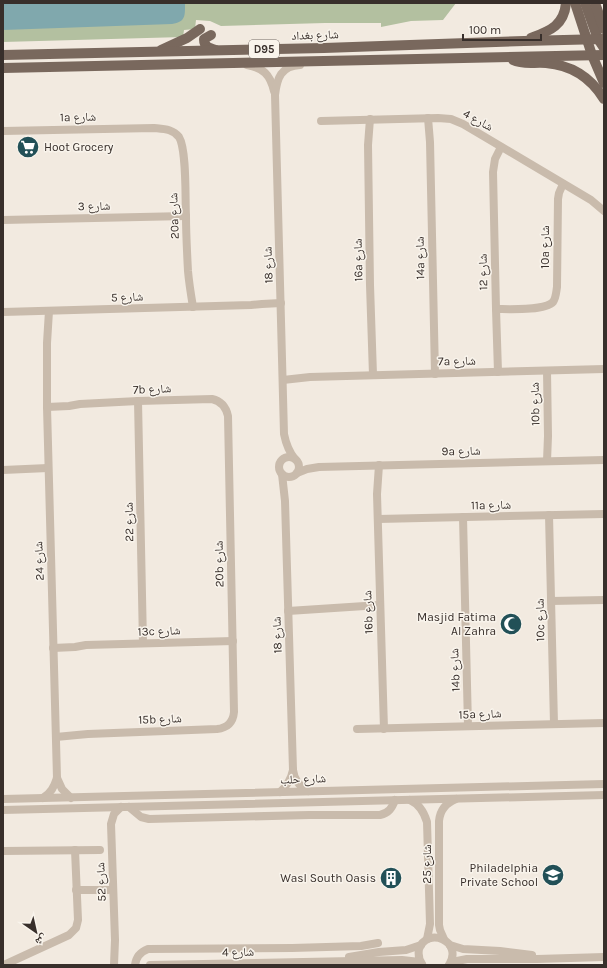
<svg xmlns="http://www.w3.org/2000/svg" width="607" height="968" font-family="Karla,'Noto Naskh Arabic',sans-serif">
	<rect width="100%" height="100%" fill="#f2eae0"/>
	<!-- green -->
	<polygon fill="#b3c0a0" points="3,3 456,3 443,20 411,21 381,27 381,23 325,23 221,26 210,21 196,20 195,29 184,30 183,37 3,42"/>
	<!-- water -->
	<path fill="#80a8ad" d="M3 3H185C185 15 186 22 172 24L3 30Z"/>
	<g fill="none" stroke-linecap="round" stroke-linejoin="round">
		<!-- minor -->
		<g stroke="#c9bbac" stroke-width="8">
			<path d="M247 65C263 68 270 74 274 91"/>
			<polyline points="428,118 430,142 435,374"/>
			<polyline points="370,119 368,145 370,285 373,375"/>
			<polyline points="321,121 438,118 451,119 463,124 591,200 604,211"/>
			<path d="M3 131 154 128C164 129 173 129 179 137 187 150 185 199 186 216 186 234 187 252 188 271 189 283 191 295 193 307"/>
			<polyline points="3,220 186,216"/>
			<path d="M496 309C508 309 545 311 553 302 556 298 556 293 557 287L558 199 559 193 563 184"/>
			<polyline points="3,312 251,305 262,304 281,303"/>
			<polyline points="547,371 548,436 547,461"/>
			<polyline points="498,372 496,309 493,172 495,159 501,147"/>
			<polyline points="283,380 310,377 604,369"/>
			<polyline points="138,401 143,643"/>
			<path d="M47 407 69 406 80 404 138 401 212 399C221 401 226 407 228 416L234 712C233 723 227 728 217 729L88 734 77 735 56 737"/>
			<circle cx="289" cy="467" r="10"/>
			<path d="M295 459C289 452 286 444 284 434L275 95C277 78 281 66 300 65"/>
			<polyline points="379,465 377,494 384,729"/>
			<polyline points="3,470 48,468"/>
			<polyline points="297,473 307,469 319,467 604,460"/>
			<path d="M282 474 285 501 293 770C294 780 299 786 308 791"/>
			<polyline points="549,515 554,724"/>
			<polyline points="463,517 468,726"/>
			<polyline points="378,519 604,514"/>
			<polyline points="551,601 604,600"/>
			<polyline points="288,611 380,605"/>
			<polyline points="53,648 75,647 86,645 233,641"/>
			<polyline points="357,729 604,723"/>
			<polyline points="57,778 62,789 71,798"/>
			<path d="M280 792C287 786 291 780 293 770"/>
			<path d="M43 798C51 793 54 787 57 778L47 407V343L49 311"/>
			<polyline points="3,799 604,784"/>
			<path d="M410 800C419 804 424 812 427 822L430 924 427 939"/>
			<path d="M129 807 141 817 149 819 309 815H380C389 813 392 808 395 800"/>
			<polyline points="3,810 604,795"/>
			<polyline points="3,851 100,850"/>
			<polyline points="76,890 113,890"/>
			<path d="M444 939 440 930 439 925V821C440 810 446 803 456 799"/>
			<polyline points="450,945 463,949 500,951 532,955"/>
			<polyline points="349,957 379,952 406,950 421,945"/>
			<path d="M422 964C419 960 418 955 419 949 427 926 464 941 449 965"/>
			<polyline points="4,965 69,935 76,928 78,920 75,850"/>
			<polyline points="114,965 115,940 111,824 114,814 121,807"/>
			<path d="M135 965C136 957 140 952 148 949L292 948 361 946 378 943"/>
			<polyline points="150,965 402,960 420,962"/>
			<polyline points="449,965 457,961 467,959 537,959 604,957"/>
		</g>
		<!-- major -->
		<g stroke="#79685d" stroke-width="10">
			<polyline points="575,3 592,55 604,83"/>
			<polyline points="585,3 598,39 604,48"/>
			<polyline points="595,3 604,29"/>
			<path d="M211 35 204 39C204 47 209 48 216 50"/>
			<path d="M531 38C549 31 564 26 566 3"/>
			<polyline points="161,50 187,38 200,29"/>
			<polyline points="3,55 324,48 524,41 604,39"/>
			<path d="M513 60C523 65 534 62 546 63 571 65 591 78 604 99"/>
			<polyline points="3,68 604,55"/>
		</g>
	</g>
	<!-- icons -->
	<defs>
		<g id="supermarket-disc" transform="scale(1.15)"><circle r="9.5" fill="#225057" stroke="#f9f4ec"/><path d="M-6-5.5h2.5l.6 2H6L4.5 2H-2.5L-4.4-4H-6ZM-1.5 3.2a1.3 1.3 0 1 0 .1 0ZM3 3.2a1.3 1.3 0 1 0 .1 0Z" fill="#fff"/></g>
		<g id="mosque-disc" transform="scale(1.15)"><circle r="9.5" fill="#225057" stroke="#f9f4ec"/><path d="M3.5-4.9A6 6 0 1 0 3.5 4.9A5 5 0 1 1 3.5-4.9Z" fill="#fff"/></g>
		<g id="school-disc" transform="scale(1.15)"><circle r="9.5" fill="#225057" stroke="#f9f4ec"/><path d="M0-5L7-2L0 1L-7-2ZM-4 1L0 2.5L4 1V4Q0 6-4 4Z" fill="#fff"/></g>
		<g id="building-disc" transform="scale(1.15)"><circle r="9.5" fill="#225057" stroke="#f9f4ec"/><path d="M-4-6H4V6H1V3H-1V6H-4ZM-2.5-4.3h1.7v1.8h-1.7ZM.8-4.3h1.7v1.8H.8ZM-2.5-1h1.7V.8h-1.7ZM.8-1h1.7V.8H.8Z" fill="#fff"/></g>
	</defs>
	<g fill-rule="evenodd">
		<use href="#supermarket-disc" x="28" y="147"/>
		<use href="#mosque-disc" x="511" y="624"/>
		<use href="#school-disc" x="553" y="875"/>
		<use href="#building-disc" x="391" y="878"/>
	</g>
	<g text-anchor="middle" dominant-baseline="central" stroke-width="3" stroke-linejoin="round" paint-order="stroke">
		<!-- shield labels -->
		<rect fill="#f9f4ec" stroke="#726a65" stroke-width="1" x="249" y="40" width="30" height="18" rx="3"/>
		<g font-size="11" font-weight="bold" fill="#382f2b">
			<text x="264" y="49">D95</text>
		</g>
		<!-- street labels -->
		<g font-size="12" fill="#382f2b" stroke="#f9f4ec">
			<text transform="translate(315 35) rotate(-2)">شارع بغداد</text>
			<text transform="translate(78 117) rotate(-1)">1a شارع</text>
			<text transform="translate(478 120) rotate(29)">شارع 4</text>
			<text transform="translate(94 206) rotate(-1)">شارع 3</text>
			<text transform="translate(174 216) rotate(-92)">20a شارع</text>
			<text transform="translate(545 247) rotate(-90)">10a شارع</text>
			<text transform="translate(420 258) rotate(-91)">14a شارع</text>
			<text transform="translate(358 260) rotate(-91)">16a شارع</text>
			<text transform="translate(268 265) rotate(-92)">شارع 18</text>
			<text transform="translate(483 272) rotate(-91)">شارع 12</text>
			<text transform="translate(127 297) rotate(-2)">شارع 5</text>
			<text transform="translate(457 361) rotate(-1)">7a شارع</text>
			<text transform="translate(152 389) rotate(-2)">7b شارع</text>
			<text transform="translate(535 404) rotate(-91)">10b شارع</text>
			<text transform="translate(461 451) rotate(-1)">9a شارع</text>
			<text transform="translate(491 505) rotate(-1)">11a شارع</text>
			<text transform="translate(129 522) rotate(-91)">شارع 22</text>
			<text transform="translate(39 561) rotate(-92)">شارع 24</text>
			<text transform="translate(219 564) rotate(-91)">20b شارع</text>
			<text transform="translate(368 612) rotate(-92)">16b شارع</text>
			<text transform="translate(540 620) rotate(-91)">10c شارع</text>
			<text transform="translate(159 631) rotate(-2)">13c شارع</text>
			<text transform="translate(277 635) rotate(-92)">شارع 18</text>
			<text transform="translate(455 670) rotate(-92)">14b شارع</text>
			<text transform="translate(480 714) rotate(-2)">15a شارع</text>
			<text transform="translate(160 719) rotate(-2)">15b شارع</text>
			<text transform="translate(303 779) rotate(-2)">شارع حلب</text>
			<text transform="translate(427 864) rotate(-90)">شارع 25</text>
			<text transform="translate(101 882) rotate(-92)">شارع 52</text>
			<text transform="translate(238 952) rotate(-1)">شارع 4</text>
		</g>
		<!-- poi labels -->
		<g font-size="12" fill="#382f2b" stroke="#f9f4ec" text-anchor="end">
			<text x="44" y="147" text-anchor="start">Hoot Grocery</text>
			<text x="496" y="617">Masjid Fatima<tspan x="496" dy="14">Al Zahra</tspan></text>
			<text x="538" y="868">Philadelphia<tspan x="538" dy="14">Private School</tspan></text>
			<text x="376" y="878">Wasl South Oasis</text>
		</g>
	</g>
	<!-- border -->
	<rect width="607" height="968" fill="none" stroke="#382f2b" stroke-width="8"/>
	<!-- north arrow -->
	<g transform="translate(36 932) rotate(146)" stroke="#f9f4ec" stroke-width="3" paint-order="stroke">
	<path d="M0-3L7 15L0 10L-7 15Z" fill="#382f2b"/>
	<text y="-6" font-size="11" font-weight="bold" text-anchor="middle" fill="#382f2b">ش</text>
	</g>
	<!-- scale -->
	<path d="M463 34v6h78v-6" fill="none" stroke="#382f2b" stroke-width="2"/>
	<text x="469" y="34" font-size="12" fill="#382f2b" stroke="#f9f4ec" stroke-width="3" paint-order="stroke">100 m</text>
</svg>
